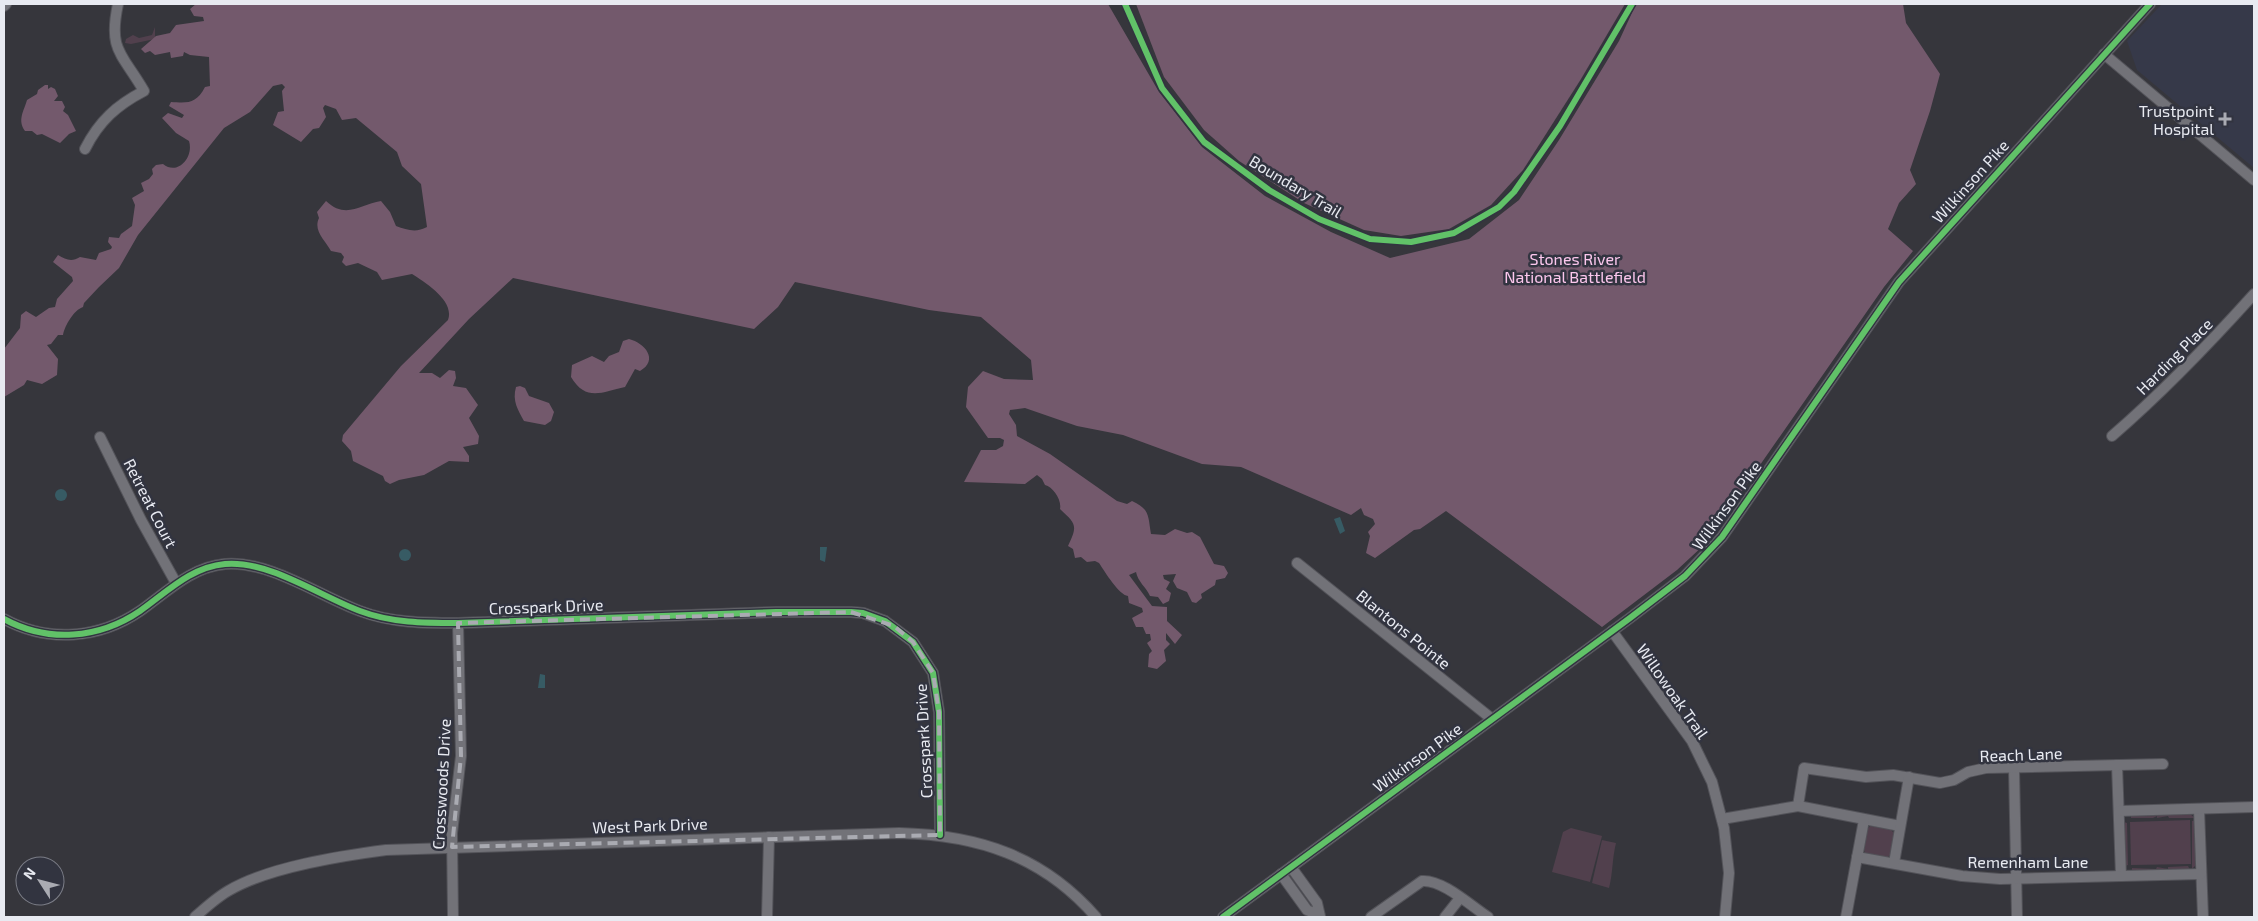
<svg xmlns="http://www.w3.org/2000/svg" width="2258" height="921" font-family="'Exo 2',sans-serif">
	<rect width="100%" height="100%" fill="#36363c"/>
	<!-- built -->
	<polygon fill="#363949" points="2162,4 2254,4 2254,168 2137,70 2127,41"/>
	<!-- green -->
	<g fill="#51404d">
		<polygon points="155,27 155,39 131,44 125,43 126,39 133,35 139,38 152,35"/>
		<polygon points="2190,814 2195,818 2169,818 2168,816 2157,818 2157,816 2153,818 2131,818 2131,815"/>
		<polygon points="2190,820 2191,864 2131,865 2130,822"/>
		<polygon points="2196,820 2197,864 2192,869 2192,821"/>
		<polygon points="2124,822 2127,823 2128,865 2125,866"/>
		<path d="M1870 826 1890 829 1895 834 1891 854 1887 858 1865 853C1862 846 1865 831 1870 826Z"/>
		<polygon points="1571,828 1602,836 1590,882 1552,872 1563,832"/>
		<path d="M1602 840 1616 843C1612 859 1613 873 1609 888L1592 883Z"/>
		<polygon points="2188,866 2190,870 2132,871 2132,868 2156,869 2157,867 2168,869 2168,867"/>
	</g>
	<!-- forest -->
	<g fill="#73596c">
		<path d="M196 4H1108L1159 92 1202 147 1265 196 1331 232 1390 258 1469 239 1519 200 1559 140 1619 41 1636 4H1903L1906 23 1940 74 1930 111 1910 170 1916 184 1899 203 1888 229 1913 251 1884 287 1705 544 1677 570 1602 627 1446 511 1420 529 1414 530 1375 558 1366 553 1370 536 1368 532 1375 524 1373 519 1364 515 1361 508 1351 515 1241 467 1202 464 1123 435 1077 426 1025 408 1010 410 1009 414 1016 425 1017 436 1050 454 1117 501 1127 504 1132 501C1150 509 1148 516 1151 534L1165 535 1175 529 1187 533 1192 532 1200 537 1214 564 1224 566 1228 573 1225 578 1216 580 1215 585 1201 594 1202 598 1196 603 1192 602 1187 592 1177 588 1173 581 1176 574 1163 575 1164 579 1170 582 1166 589 1171 593 1169 601 1163 604 1158 597 1150 596C1146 587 1138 582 1136 572L1129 575 1152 606 1167 607V621L1182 635 1175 644 1166 633V640L1170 644 1164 650 1166 661 1157 669 1148 667 1149 654 1152 651 1147 643 1151 640 1150 634H1146L1143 627H1136L1132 618 1143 612 1142 608 1129 603 1128 596C1119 595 1105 572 1099 563L1095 561 1087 562 1081 557 1075 558 1073 549 1068 546C1078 525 1076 524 1060 509 1062 500 1053 487 1045 485L1042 479 1037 475 1025 484 964 482 981 450H996L1003 446 1004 440 1000 438H988L966 407 968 387 983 371 1004 379 1033 380 1031 360 981 317 929 310 795 282 778 307 754 329 513 278 469 319 419 373H432L440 378 449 370 455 371 456 378 453 386 466 388 478 405 469 418 479 436 478 444 463 447 469 456V462L449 461 424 475 399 480 390 484 385 481 383 476 353 461 351 451 342 441 343 435 401 366 448 320C455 301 426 283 412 274L382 280 377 272 358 263 346 266 342 262 344 257 341 253 331 251C325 240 313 231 319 218L317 212 326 201C346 220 361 204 381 201L390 212 396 226C407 230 416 233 427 227L421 184 402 166 397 152 356 118 342 120 336 109 325 105 323 108 326 117 319 128 313 129 301 142 273 125 278 112 284 111 282 91 285 87 282 84 273 86 250 112 224 128 138 235 119 268 99 287 84 303 83 307C74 310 65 325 63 335H58L51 344 47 345 58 359 57 375 42 384 27 380 24 385 4 397V349L20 328 21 315 26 311 36 317 49 308 55 307 57 299 73 281 72 277 53 262 58 255C66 260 72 262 80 257L96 260 99 253 111 249 112 247 108 242 109 237 119 238 121 234 132 226 135 205 132 198 144 191 141 183 149 179 153 174 152 169 156 165 163 164C178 176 194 157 189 141L176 133 162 118 168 113 182 118 184 115 169 106 171 102C188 103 196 104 205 87L210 86 209 57 190 55 184 52 183 56 171 58 170 52 155 55 150 51 145 53 141 49 156 36 170 33 176 25 204 21 203 17 194 16 190 9Z"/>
		<polygon points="1136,4 1625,4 1581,79 1523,170 1491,205 1449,229 1401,236 1364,230 1304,203 1239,161 1204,130 1164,77"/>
		<path d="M45 85H48V89L51 87 55 89 58 96 54 101H62L65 107 63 111 68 115 76 131 69 134 60 143 42 134 37 135 32 131H25C17 120 24 111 27 100L37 94 38 90Z"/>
		<path d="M629 339C645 343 659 360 640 371L635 369 625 387C602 392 586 402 571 377L572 365 592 356 604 362 609 356 619 352 623 341Z"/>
		<path d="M520 386 525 388 529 396 549 403 554 412 551 421 545 425 524 421C518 410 512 401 516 387Z"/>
	</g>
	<!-- water -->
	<g fill="#375b64">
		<circle cx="61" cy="495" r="6"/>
		<polygon points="1340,517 1345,531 1340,534 1334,519"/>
		<polygon points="820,547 827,547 825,562 820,560"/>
		<circle cx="405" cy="555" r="6"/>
		<polygon points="540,674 545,675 545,688 538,688"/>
	</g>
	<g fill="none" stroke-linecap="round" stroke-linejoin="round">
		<!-- minor casing -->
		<g stroke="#535359" stroke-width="12">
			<g id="minor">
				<polyline points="4,6 6,4"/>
				<polyline points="2104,54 2254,180"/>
				<path d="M85 149C99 121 117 105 144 91 122 53 108 51 118 4"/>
				<path d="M2112 436C2163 392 2209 344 2254 294"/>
				<polyline points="100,437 141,520 176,583"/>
				<polyline points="1297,563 1492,719"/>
				<path d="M4 619C48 643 99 639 140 611 167 592 191 567 225 564 268 560 320 596 360 611 391 623 425 623 458 623L776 612H851L863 613 885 621 913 642 933 673 939 712 940 835"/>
				<polyline points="1612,631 1692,741 1712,782 1724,828 1729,873 1725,917"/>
				<polyline points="2117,765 2121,876"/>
				<polyline points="2014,768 2017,917"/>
				<polyline points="1798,806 1804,768 1866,777 1893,775 1940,783 1954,780 1968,772 1986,768 2163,764"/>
				<polyline points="2199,809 2203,917"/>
				<polyline points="2119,811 2254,807"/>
				<polyline points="1722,819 1798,806 1900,826"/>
				<polyline points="1857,857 1962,876 2000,879 2201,874"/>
				<polyline points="1894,863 1909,777"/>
				<polyline points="1281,874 1307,910 1320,916 1317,903 1291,867"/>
				<path d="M195 917C205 908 216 898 228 891 268 867 340 856 386 850L899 833C978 835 1043 856 1096 917"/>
				<polyline points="453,917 452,833 461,756 458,623"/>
				<polyline points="767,917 769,837"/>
				<polyline points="1223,917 1630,618 1685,576 1722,537 1899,282 2150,4"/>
				<path d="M1371 917 1422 881C1442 879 1471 906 1488 917"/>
				<polyline points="1445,917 1460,898"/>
				<polyline points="1846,917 1864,820"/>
			</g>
		</g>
		<!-- minor -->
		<use href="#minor" stroke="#727278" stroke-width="10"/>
		<!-- cycleway casing -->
		<g stroke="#323440" stroke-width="9">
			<g id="cycleway">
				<polyline points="1125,4 1162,88 1204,142 1269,190 1319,219 1370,239 1411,242 1454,233 1499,207 1514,192 1560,126 1632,4"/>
				<path d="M4 619C48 643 99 639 140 611 167 592 191 567 225 564 268 560 320 596 360 611 391 623 425 623 458 623L776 612H851L863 613 885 621 913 642 933 673 939 712 940 835"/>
				<polyline points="1223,917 1630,618 1685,576 1722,537 1899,282 2150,4"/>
			</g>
		</g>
		<!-- cycleway -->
		<use href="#cycleway" stroke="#61c268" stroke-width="6"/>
	</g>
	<!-- marked area -->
	<path fill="none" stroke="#aaabb2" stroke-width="4" stroke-dasharray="10 6" stroke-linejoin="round" d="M851 612 894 626 913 642 933 673 939 712 940 835 452 847 461 756 458 623Z"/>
	<!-- markers -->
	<path fill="#aaabb2" stroke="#323440" stroke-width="2" d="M2222.5 111.5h5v5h5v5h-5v5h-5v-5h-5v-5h5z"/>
	<g text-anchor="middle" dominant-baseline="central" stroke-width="5" stroke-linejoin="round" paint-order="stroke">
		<!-- poi labels -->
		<g font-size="16" fill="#e8eaf1" stroke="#323440" text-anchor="end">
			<text x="2214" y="110">Trustpoint<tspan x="2214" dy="18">Hospital</tspan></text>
		</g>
		<!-- street labels -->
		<g font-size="16" fill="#e8eaf1" stroke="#323440">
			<text transform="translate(1970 181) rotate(-48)">Wilkinson Pike</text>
			<text transform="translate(1296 186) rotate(31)">Boundary Trail</text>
			<text transform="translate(2174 356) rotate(-45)">Harding Place</text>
			<text transform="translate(151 503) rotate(63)">Retreat Court</text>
			<text transform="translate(1726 505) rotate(-54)">Wilkinson Pike</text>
			<text transform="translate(546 606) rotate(-2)">Crosspark Drive</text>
			<text transform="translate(1404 629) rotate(39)">Blantons Pointe</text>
			<text transform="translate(1673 691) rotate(55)">Willowoak Trail</text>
			<text transform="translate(923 741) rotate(-93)">Crosspark Drive</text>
			<text transform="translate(2021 754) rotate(-2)">Reach Lane</text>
			<text transform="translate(1417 757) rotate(-36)">Wilkinson Pike</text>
			<text transform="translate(441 784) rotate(-87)">Crosswoods Drive</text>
			<text transform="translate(650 825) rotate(-2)">West Park Drive</text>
			<text x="2028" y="861">Remenham Lane</text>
		</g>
		<!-- park labels -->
		<g font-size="16" fill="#fcc7ed" stroke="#323440">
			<text x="1575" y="258">Stones River<tspan x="1575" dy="18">National Battlefield</tspan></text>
		</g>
	</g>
	<!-- border -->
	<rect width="2258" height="921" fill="none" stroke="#e8eaf1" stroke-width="10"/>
	<!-- north arrow -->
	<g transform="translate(40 881) rotate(306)"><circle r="24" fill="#323440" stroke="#7b7d87"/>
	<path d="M0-4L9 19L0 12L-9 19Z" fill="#aaabb2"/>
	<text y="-8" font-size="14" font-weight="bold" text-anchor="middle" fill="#e8eaf1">N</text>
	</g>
</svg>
